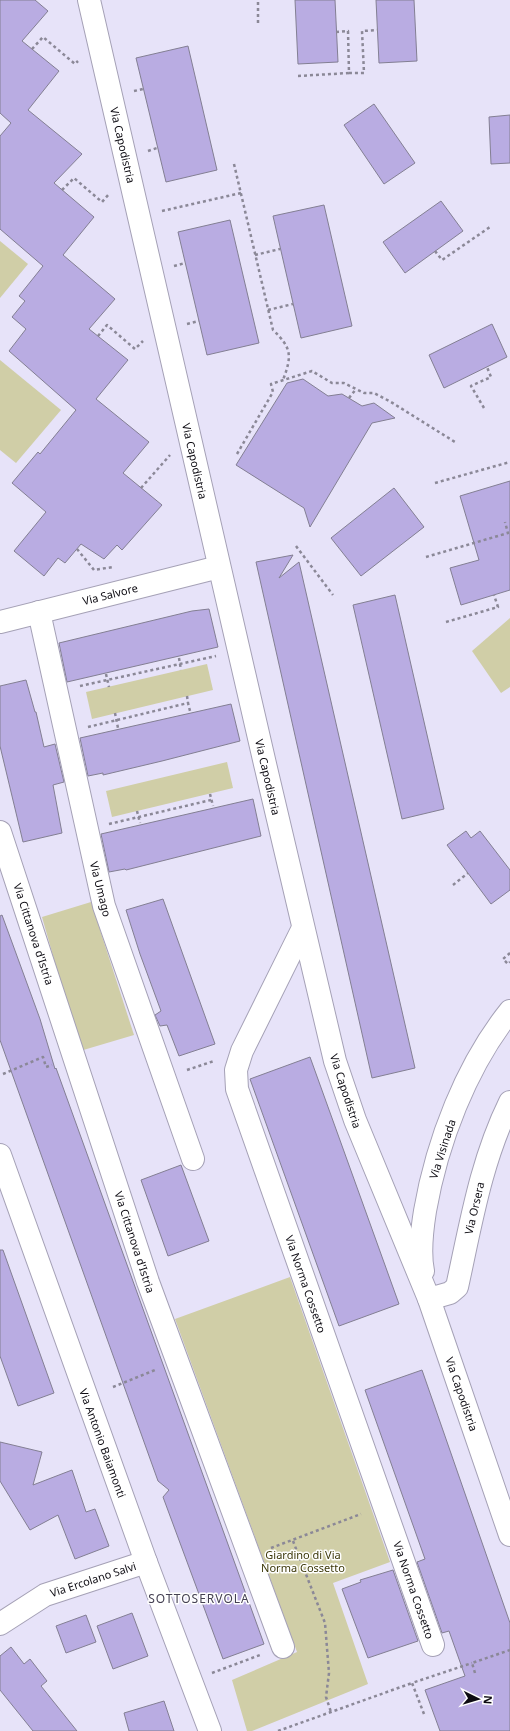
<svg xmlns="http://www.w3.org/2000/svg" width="510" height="1731" font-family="'Noto Sans',sans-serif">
	<rect width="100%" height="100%" fill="#e7e3f9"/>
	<!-- green -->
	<g fill="#d0cea7">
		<polygon points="0,241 28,264 0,298"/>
		<polygon points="0,360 61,410 16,463 0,450"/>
		<polygon points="510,618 510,687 501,693 472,651"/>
		<polygon points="207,664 213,690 92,719 86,692"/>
		<polygon points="227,762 233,788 112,817 106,791"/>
		<polygon points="91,902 134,1035 80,1051 42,917"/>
		<polygon points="290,1277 390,1562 333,1583 368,1684 252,1731 247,1731 232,1680 297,1652 175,1319"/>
	</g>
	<!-- building -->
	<g fill="#b9ace2" stroke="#837f93">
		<polygon points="0,0 35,0 48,11 22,41 59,71 28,110 82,154 54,183 94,217 63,255 115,299 89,329 128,360 96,399 149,442 123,473 162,505 122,550 117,545 104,559 81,544 65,563 58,558 44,576 14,551 46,512 12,483 38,452 40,454 76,410 9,351 26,329 12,317 25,301 19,296 43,266 0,229 0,136 11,123 0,113"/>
		<polygon points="295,0 335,0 338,62 298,64"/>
		<polygon points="376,0 414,0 417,61 379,63"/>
		<polygon points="188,46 217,170 166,182 136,58"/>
		<polygon points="374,104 415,163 384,184 344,125"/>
		<polygon points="510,115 510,163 491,164 489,117"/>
		<polygon points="441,201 463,231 405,273 383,242"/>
		<polygon points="324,205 352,326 301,338 273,216"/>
		<polygon points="230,220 259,343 207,355 178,232"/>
		<polygon points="492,324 507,357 444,388 429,355"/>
		<polygon points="303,379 328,396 342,394 362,406 374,403 395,418 372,423 310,527 304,508 236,465 287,383"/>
		<polygon points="510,481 510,590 461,605 450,568 479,560 460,496"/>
		<polygon points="394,488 424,527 361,576 331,538"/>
		<polygon points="293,555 279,578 299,562 415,1068 372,1078 256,562"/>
		<polygon points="395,595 444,809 402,819 353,605"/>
		<polygon points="209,609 218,647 67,682 59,643 192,611"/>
		<polygon points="26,680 35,712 36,712 44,747 55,744 64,782 53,785 62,833 23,842 0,746 0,686"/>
		<polygon points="231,704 240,741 162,761 103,775 103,773 88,776 80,738"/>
		<polygon points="253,799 261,836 126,870 125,869 109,872 101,834"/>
		<polygon points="466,831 471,838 480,831 510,870 510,890 491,904 447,845"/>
		<polygon points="163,899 215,1044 179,1056 167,1025 160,1026 155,1015 161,1011 140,954 126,910"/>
		<polygon points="2,915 40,1019 55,1069 56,1068 264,1644 223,1659 163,1497 169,1490 158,1481 0,1040 0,916"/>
		<polygon points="310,1057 399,1304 339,1326 250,1079"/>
		<polygon points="181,1165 209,1241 168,1256 141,1180"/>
		<polygon points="0,1250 3,1250 54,1393 18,1406 0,1356"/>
		<polygon points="422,1370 510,1623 510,1731 440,1731 425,1690 465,1676 449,1631 442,1633 417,1562 425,1559 365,1390"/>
		<polygon points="0,1442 42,1452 33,1485 72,1470 86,1512 95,1509 109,1546 75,1559 58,1515 30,1530 0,1481"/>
		<polygon points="393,1570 418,1641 368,1658 342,1589 361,1582 360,1580"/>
		<polygon points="132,1613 148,1656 113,1669 97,1626"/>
		<polygon points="86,1615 96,1642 66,1653 56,1626"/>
		<polygon points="11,1647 24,1664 30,1659 47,1681 41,1686 77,1731 33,1731 0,1690 0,1656"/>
		<polygon points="164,1701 174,1731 129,1731 124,1713"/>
	</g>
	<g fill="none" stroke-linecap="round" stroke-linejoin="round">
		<!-- minor casing -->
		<g stroke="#a5a1b6" stroke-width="24">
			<g id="minor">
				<polyline points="89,0 265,764 335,1061 355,1120 429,1299 510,1535"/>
				<polyline points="39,612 104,906 193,1159"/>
				<polyline points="0,622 219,567"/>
				<polyline points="0,832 148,1282 283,1647"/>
				<polyline points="303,928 242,1051 236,1070 237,1089 433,1645"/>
				<path d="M423 1271C419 1252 422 1230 425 1211 437 1142 466 1066 510 1011"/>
				<path d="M429 1299 450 1293 457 1287C471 1223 481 1161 510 1102"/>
				<polyline points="0,1624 45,1595 146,1562"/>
			</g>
		</g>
		<!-- major casing -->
		<g stroke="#a5a1b6" stroke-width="24">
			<polyline id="major" points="0,1155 146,1562 210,1731"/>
		</g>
		<!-- path -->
		<g stroke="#8b8897" stroke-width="2.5" stroke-dasharray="3 3" stroke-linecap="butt">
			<polyline points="258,23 258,0"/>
			<polyline points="336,32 348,31 349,73 364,73 362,31 378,30"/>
			<polyline points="32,49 43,37 75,64 78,61"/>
			<polyline points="298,76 349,73"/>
			<polyline points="134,91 143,89"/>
			<polyline points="148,151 157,148"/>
			<path d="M234 164 273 330C292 348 292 356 283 380"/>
			<polyline points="62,190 74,178 102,202 109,194"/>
			<polyline points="162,211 241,193"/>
			<polyline points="435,251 442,260 490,227"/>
			<polyline points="255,255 280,249"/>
			<polyline points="174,266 185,263"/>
			<polyline points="268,310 293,304"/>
			<polyline points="187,324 199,321"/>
			<polyline points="98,336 107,325 135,349 143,341"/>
			<polyline points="349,398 356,389"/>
			<polyline points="484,408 471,386 491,377 487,367"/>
			<polyline points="237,454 273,392 271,384 312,371 332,383 344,383 364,393 374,393 391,402 455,442"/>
			<polyline points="435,483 510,462"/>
			<polyline points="141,488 170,455"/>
			<polyline points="296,546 333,595"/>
			<polyline points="77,549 94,570 113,567"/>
			<polyline points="426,557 508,533 505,522"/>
			<polyline points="446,622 498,607 494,595"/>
			<polyline points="179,658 181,670"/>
			<polyline points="106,674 109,687"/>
			<polyline points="80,686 216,656"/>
			<polyline points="187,696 188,703"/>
			<polyline points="115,713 118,728"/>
			<polyline points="88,727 188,703 190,711"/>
			<polyline points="210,794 213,806"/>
			<polyline points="137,811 140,823"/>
			<polyline points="109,824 211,800"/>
			<polyline points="453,885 468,873"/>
			<polyline points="510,953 503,959 508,964 510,962"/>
			<polyline points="187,1070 214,1061"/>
			<polyline points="3,1074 43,1057 46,1067 52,1065"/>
			<polyline points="113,1387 155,1370"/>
			<polyline points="293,1541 325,1623 329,1673 326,1697 331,1712"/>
			<polyline points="271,1548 361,1514"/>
			<polyline points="212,1673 260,1655"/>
			<polyline points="475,1673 472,1663 510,1650"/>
			<polyline points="424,1714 412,1683 472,1663"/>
			<polyline points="278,1731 412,1683"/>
		</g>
		<!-- minor -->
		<use href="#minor" stroke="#fff" stroke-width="22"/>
		<!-- major -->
		<use href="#major" stroke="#fff" stroke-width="22"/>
	</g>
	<g text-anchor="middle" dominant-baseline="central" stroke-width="3" stroke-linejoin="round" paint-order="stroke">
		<!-- street labels -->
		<g font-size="11" fill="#0d0b12" stroke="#fff">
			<text transform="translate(123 145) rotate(77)">Via Capodistria</text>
			<text transform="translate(195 461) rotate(77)">Via Capodistria</text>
			<text transform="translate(110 594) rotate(-14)">Via Salvore</text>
			<text transform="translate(268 777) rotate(77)">Via Capodistria</text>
			<text transform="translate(101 889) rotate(76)">Via Umago</text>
			<text transform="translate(34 934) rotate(72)">Via Cittanova d'Istria</text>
			<text transform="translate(346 1091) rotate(72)">Via Capodistria</text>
			<text transform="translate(442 1149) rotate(-72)">Via Visinada</text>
			<text transform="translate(474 1208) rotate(-77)">Via Orsera</text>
			<text transform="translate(135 1242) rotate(72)">Via Cittanova d'Istria</text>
			<text transform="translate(306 1284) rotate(71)">Via Norma Cossetto</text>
			<text transform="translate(462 1394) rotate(71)">Via Capodistria</text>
			<text transform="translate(103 1443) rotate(70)">Via Antonio Baiamonti</text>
			<text transform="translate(93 1579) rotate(-18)">Via Ercolano Salvi</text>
			<text transform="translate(414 1590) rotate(71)">Via Norma Cossetto</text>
		</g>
		<!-- park labels -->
		<g font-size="11" fill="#3d390a" stroke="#fff">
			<text x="303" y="1554">Giardino di Via<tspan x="303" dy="13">Norma Cossetto</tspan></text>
		</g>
		<!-- neighbourhood labels -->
		<g font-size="12" letter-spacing="1" fill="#444052" stroke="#fff">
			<text x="199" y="1598">SOTTOSERVOLA</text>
		</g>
	</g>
	<!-- north arrow -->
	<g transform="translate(478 1699) rotate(95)" stroke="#ffffff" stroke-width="3" paint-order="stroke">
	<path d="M0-3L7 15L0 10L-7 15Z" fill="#0d0b12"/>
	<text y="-6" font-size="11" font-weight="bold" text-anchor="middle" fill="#0d0b12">N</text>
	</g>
</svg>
